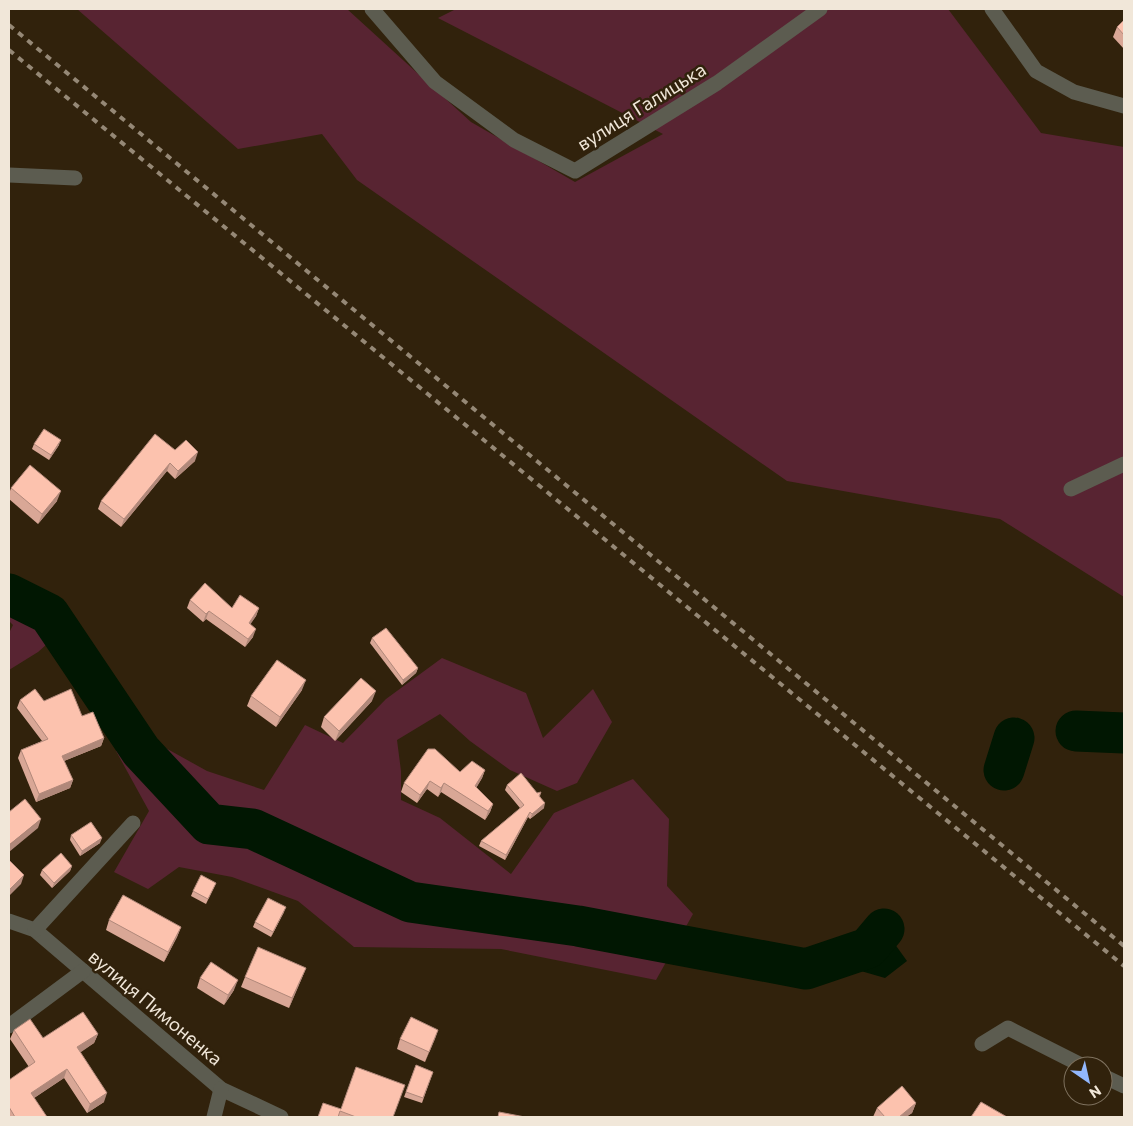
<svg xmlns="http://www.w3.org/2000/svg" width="1133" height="1126" font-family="Commissioner,sans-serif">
	<rect width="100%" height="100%" fill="#31220c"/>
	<!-- green -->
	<g fill="#582432">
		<polygon points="77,9 347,9 471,122 575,182 663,134 438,18 456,9 948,9 1041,133 1124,147 1124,597 1000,519 787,481 357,180 322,134 238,149"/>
		<polygon points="9,579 73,621 38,652 9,670 9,633 13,625 9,621"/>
		<polygon points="442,658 526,693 543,738 593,689 612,722 577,783 557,791 510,770 470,741 440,714 397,740 401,771 401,800 440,818 511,874 554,813 633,779 669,819 667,886 693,914 656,980 501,949 354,947 298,901 232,877 179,867 148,889 114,872 149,811 116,751 153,741 207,771 264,790 305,725 343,743 386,699"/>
	</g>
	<!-- water -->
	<polygon fill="#011702" points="884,929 907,961 885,978 854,969 837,976 824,963 840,946"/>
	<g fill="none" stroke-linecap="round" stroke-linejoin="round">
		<!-- river -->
		<g stroke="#011702" stroke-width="41">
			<polyline points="9,594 49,614 141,751 209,824 253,829 410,902 578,926 806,969 868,948 884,929"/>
			<polyline points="1076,731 1124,733"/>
			<polyline points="1004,770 1014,738"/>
		</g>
		<!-- minor -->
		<g stroke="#5c5c50" stroke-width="15">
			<polyline points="372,9 435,82 514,140 575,171 717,83 820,9"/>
			<polyline points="992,9 1036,71 1074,92 1124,106"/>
			<polyline points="9,175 75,178"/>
			<polyline points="1071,489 1124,464"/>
			<polyline points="9,921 35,930 221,1089 281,1117"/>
			<polyline points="35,930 133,823"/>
			<polyline points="9,1026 83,971"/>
			<polyline points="982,1044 1008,1028 1083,1066"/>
			<polyline points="1103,1076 1124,1086"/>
			<polyline points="214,1117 221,1089"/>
		</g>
		<!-- rail -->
		<g stroke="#958876" stroke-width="4" stroke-dasharray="6 6" stroke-linecap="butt">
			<polyline points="9,25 1124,946"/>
			<polyline points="9,50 1124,966"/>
		</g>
	</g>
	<!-- wall -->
	<g fill="#d9a796">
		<polygon points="1124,20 1124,49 1113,37 1117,27"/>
		<polygon points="34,444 59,445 49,460 32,449"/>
		<polygon points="175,450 195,461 175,479 167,471 121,527 98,509 101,501"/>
		<polygon points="11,488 57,501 38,524 9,499 9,494"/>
		<polygon points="190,600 232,608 259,608 256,616 250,624 253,637 245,647 206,619 203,622 187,608"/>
		<polygon points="372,638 418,668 416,673 402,685 370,643"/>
		<polygon points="302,690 276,727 247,706 251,696"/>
		<polygon points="20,700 44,701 82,716 104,738 101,746 64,761 73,780 70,788 36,802 18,758 21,750 42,741 17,708"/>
		<polygon points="372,701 335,741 321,727 324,717"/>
		<polygon points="485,770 482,778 476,788 493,804 490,812 485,820 441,792 438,797 427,789 417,803 401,792 404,783 460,772"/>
		<polygon points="507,785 537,793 541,792 540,796 544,808 530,819 528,817 505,860 479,846 481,841 520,808 505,790"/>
		<polygon points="71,835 100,843 80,856 70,840"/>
		<polygon points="72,866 70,871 52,888 40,875 42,870"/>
		<polygon points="216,883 206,904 191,896 193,891"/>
		<polygon points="284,912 271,937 253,927 255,922"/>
		<polygon points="109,920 181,927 177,937 164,962 106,930"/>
		<polygon points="306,968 289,1008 241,987 245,977"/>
		<polygon points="200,978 234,990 224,1005 197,988"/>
		<polygon points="14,1030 43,1038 98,1034 94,1043 80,1052 104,1102 87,1113 64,1078 34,1098 47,1117 9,1117 9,1080 29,1067 10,1039"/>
		<polygon points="438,1030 425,1062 397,1049 400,1039"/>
		<polygon points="416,1065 433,1072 422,1103 404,1097"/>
		<polygon points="916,1103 912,1113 906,1117 873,1117 877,1108"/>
		<polygon points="341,1109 393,1117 318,1117"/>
	</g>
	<!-- shaded-wall -->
	<g fill="#b0887a">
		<polygon points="61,440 59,445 49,460 51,455"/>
		<polygon points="198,452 195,461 175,479 178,471"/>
		<polygon points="170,463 167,471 121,527 124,519"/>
		<polygon points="61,491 57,501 38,524 42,514"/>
		<polygon points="259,608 256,616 246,631 249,623"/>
		<polygon points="209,611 206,619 203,622 206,614"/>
		<polygon points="256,629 253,637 245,647 248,639"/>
		<polygon points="418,668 416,673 402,685 403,680"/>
		<polygon points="306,680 302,690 276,727 280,717"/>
		<polygon points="376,691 372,701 335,741 339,731"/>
		<polygon points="104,738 101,746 59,763 62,756"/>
		<polygon points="485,770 482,778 472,795 475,786"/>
		<polygon points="73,780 70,788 36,802 39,794"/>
		<polygon points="430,781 427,789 417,803 420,795"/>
		<polygon points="444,783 441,792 438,797 441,788"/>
		<polygon points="545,803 544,808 530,819 532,814"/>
		<polygon points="493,804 490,812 485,820 488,811"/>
		<polygon points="530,812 528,817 505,860 506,855"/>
		<polygon points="41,819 38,828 9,852 9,845"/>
		<polygon points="102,838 100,843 80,856 82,851"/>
		<polygon points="72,866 70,871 52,888 54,883"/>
		<polygon points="24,875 21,884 9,896 9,890"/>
		<polygon points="286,907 284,912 271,937 273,932"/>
		<polygon points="181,927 177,937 164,962 168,952"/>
		<polygon points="306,968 302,978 289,1008 292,998"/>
		<polygon points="238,980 234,990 224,1005 228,995"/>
		<polygon points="438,1030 435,1039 425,1062 429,1052"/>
		<polygon points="98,1034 94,1043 74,1057 77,1047"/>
		<polygon points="67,1069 64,1078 28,1102 31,1093"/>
		<polygon points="107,1093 104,1102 87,1113 90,1104"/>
		<polygon points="916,1103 912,1113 906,1117 899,1117"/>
	</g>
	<!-- building -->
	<g fill="#fcc2ae" stroke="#b0887a">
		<polygon points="1124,20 1124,35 1117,27"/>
		<polygon points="44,429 61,440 51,455 34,444"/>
		<polygon points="155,434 175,450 186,440 198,452 178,471 170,463 124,519 101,501"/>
		<polygon points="30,465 61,491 42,514 11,488"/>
		<polygon points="205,583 232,608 240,595 259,608 249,623 256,629 248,639 209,611 206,614 190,600"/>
		<polygon points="386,628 418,668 403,680 372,638"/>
		<polygon points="277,660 306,680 280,717 251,696"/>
		<polygon points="361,678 376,691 339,731 324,717"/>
		<polygon points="35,689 44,701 71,689 82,716 93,712 104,738 62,756 73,780 39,794 21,750 48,739 20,700"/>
		<polygon points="428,749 435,749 460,772 472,761 485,770 475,786 493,804 488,811 444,783 441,788 430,781 420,795 404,783"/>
		<polygon points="521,773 537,793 541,792 539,796 545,803 532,814 530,812 506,855 481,841 524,805 507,785"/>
		<polygon points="25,799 41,819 9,845 9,812"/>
		<polygon points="91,822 102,838 82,851 71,835"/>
		<polygon points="61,853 72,866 54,883 42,870"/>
		<polygon points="9,860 24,875 9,890"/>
		<polygon points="201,875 216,883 208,899 193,891"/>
		<polygon points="123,895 181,927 168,952 109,920"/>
		<polygon points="268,898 286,907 273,932 255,922"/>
		<polygon points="258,947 306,968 292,998 245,977"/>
		<polygon points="211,962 238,980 228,995 200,978"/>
		<polygon points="83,1012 98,1034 77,1047 107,1093 90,1104 67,1069 31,1093 47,1117 15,1117 9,1107 9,1080 35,1062 14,1030 30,1019 43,1038"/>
		<polygon points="411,1017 438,1030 429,1052 400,1039"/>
		<polygon points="416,1065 433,1072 423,1098 406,1092"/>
		<polygon points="356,1067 405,1085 393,1117 356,1117 340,1111 338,1117 318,1117 323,1103 341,1109"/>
		<polygon points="902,1086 916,1103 899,1117 885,1117 877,1108"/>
		<polygon points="981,1102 1007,1117 971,1117"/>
		<polygon points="499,1112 525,1117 498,1117"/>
	</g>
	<g text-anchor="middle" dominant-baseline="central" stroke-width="5" stroke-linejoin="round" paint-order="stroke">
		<!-- street labels -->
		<g font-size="19" fill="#f1e7d9" stroke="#31220c">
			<text transform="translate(641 106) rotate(-32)">вулиця Галицька</text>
			<text transform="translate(156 1007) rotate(40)">вулиця Пимоненка</text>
		</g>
	</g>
	<!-- border -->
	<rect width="1133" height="1126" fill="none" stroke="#f1e7d9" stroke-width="20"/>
	<!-- north arrow -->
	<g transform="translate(1088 1081) rotate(146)"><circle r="24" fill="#31220c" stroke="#7e715e"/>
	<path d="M0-4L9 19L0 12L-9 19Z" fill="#92b7fd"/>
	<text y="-8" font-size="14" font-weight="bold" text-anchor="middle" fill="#f1e7d9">N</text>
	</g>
</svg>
